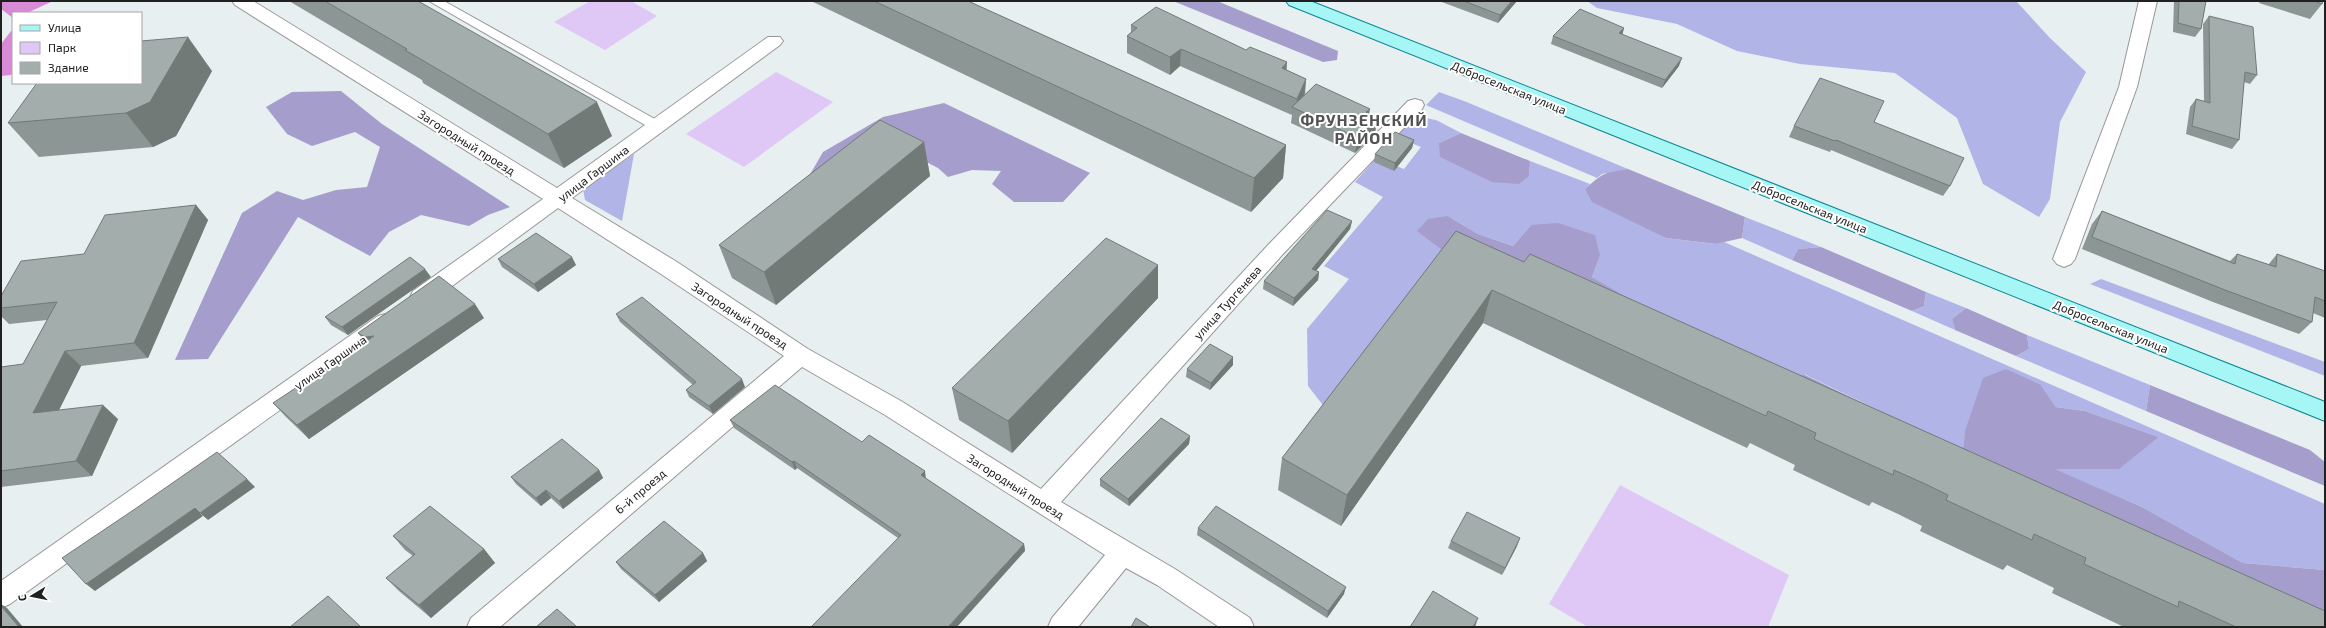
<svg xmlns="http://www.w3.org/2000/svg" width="2326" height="628" font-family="'Exo 2',sans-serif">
	<rect width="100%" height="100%" fill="#e7eff0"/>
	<!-- grass -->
	<g fill="#b1b4e6">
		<polygon points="1587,1 2016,1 2050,38 2086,72 2060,122 2050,199 2039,217 1983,184 1957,118 1895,73 1800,64 1737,51 1677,24 1597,8"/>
		<polygon points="1439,92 1464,101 1628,169 1602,174 1597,178 1426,105"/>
		<polygon points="1415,116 1436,120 1461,133 1439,143 1529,176 1530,161 1590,184 1585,189 1666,238 1715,244 1724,242 2325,504 2325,570 2243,563 2142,507 2054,469 2142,450 2159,437 2085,411 2056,407 2041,385 1965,431 1964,452 1804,374 1792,404 1592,277 1600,256 1531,225 1513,246 1478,234 1448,216 1445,252 1326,409 1308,386 1307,329 1349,279 1324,266 1383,197 1355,182 1376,158 1404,169 1421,147 1394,136 1404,123"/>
		<polygon points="634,154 622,221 585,200 583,189"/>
		<polygon points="1745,217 1821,247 1798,249 1792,260 1742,238"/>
		<polygon points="2101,279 2325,362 2325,376 2090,284"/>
		<polygon points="1926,292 1966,308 1952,319 1955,330 1912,311 1924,306"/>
		<polygon points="2027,335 2150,385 2146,411 2016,356 2029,349"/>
	</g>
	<!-- forest -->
	<g fill="#a59ecc">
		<polygon points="1173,1 1217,1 1338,51 1337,60 1323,62"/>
		<polygon points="341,91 382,124 510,207 488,215 469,226 421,215 389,232 370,256 298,217 208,359 175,360 242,213 277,191 303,200 336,190 367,187 380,147 355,132 312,146 287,134 266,107 292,92"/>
		<polygon points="944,103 1090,173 1063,202 1014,202 992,184 1001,171 972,170 948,177 938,168 887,142 805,183 823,152 883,117"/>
		<polygon points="1461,133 1530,161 1529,176 1519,184 1492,182 1440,157 1439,143"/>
		<path d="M1628 169 1745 217 1742 238 1716 244 1666 238 1592 202 1585 189C1604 172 1604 173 1628 169Z"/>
		<polygon points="1448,216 1478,234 1513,246 1531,225 1558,223 1595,235 1600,256 1592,277 1636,303 1445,252 1417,231 1428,219"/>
		<polygon points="1821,247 1926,292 1924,306 1912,311 1792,260 1798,249"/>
		<polygon points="1966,308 2027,335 2029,349 2016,356 1955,330 1952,319"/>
		<polygon points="2006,369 2041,385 2056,407 2085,411 2159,437 2119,469 2055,469 2142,507 2243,563 2325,570 2325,627 1792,404 1803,374 1963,452 1965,431 1983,378"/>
		<polygon points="2150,385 2310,450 2325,462 2325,486 2146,411"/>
	</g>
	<!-- park -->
	<g fill="#dfc8f6">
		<polygon points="590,1 631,1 657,16 605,50 554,22"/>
		<polygon points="776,72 833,102 744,167 686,134"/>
		<polygon points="1620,485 1789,575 1768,627 1588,627 1549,604"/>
	</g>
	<!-- pitch -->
	<g fill="#d98ad6">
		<polygon points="1,1 53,1 27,13 13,13 13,18 1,9"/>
		<polygon points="11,31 13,31 13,72 11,75 1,76 1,44"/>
	</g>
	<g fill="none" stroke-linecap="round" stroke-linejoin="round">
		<!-- lane casing -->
		<g stroke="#979797" stroke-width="2">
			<polygon id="lane" points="429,1 444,1 662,123 664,126 662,129 652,129"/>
		</g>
		<!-- street casing -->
		<g stroke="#979797" stroke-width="2">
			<g id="street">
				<polygon points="232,1 253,1 557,188 768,37 780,37 783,41 780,45 572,198 677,262 808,349 901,401 1041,489 1269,244 1408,101 1415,99 1422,101 1424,105 1422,109 1283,254 1061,502 1175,569 1250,618 1254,627 1219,627 1157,585 1126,568 1078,627 1048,627 1052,618 1105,555 885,415 802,367 500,627 467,627 471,618 784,356 661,274 558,208 429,303 421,305 413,303 410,297 413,291 543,199 235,5"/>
				<polygon points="2139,1 2157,1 2137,87 2075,259 2071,264 2064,267 2057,264 2053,259 2119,87"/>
				<polygon points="386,314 394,316 397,322 394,328 10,604 1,608 1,581 378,316"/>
			</g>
		</g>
		<!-- primary casing -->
		<g stroke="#0a8592" stroke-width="2">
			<polygon id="primary" points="1286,1 1310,1 2325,402 2325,421 1289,5"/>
		</g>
		<!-- lane -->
		<use href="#lane" fill="#fff" fill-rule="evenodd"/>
		<!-- street -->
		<use href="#street" fill="#fff" fill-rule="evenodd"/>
		<!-- primary -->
		<use href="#primary" fill="#a6f6f5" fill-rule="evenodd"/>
	</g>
	<!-- wall -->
	<g fill="#8c9694">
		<polygon points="289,1 418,1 612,136 564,168 423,83 422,80"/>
		<polygon points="811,1 968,1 1286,145 1283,178 1251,212"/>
		<polygon points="1439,1 1517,1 1498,23"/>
		<polygon points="2174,1 2206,1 2201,29 2195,37 2173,32"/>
		<polygon points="2260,1 2323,1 2322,4 2310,19 2259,3"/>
		<polygon points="2209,16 2257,75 2250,84 2244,82 2239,140 2232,149 2186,134 2190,107 2196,99 2204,101 2203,24"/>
		<polygon points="1131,25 1287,70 1306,79 1305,96 1369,114 1375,133 1355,153 1291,123 1292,115 1180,66 1170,75 1127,53 1127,36 1131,32"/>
		<polygon points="1624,28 1622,34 1679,66 1662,88 1551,44 1553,36"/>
		<polygon points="212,71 176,136 153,147 39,157 8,123"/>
		<polygon points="1874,122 1950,186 1943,196 1831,150 1830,152 1789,137 1794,126"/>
		<polygon points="1414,140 1412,148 1394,171 1374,162 1375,154"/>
		<polygon points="924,142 930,176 776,305 732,278 719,245"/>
		<polygon points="196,205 208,220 148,358 81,366 59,410 118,419 92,476 1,487 1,367 23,364 47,320 9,324 1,316 1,296"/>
		<polygon points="2102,211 2230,261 2237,254 2268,265 2277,254 2325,271 2325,318 2313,313 2312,322 2299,334 2213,302 2082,249 2092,224"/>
		<polygon points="1352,221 1350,229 1316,271 1319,272 1318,280 1293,306 1263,289 1264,281"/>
		<polygon points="1456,231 2325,627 2124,627 2052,593 2054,588 2007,565 2003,570 1920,531 1922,526 1898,514 1872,502 1869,506 1793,470 1795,465 1750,443 1747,448 1483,323 1341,526 1278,490 1282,458"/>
		<polygon points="498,259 576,265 538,292 502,267"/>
		<polygon points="431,277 348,335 331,325 325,317"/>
		<polygon points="1158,298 1012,453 959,420 952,388"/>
		<polygon points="616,314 745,387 713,414 689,397 686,390 693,385 620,322"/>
		<polygon points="484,318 309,439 286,417 273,403 365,342 358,333"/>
		<polygon points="1233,365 1210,390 1186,377 1187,369"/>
		<polygon points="730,420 862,442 926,479 1024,544 1025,551 898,538 797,468 795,470 734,428"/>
		<polygon points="1190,436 1189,444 1129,506 1100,486 1100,479"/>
		<polygon points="599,470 603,478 563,509 551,498 541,506 516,484 511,477"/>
		<polygon points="1198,528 1344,594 1327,618 1197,535"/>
		<polygon points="393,536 484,549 495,563 431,618 399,591 386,578 413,556 405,550"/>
		<polygon points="1451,541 1517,546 1502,575 1448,548"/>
		<polygon points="703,553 707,561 659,602 621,569 616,562"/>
	</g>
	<!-- shaded-wall -->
	<g fill="#727a78">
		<polygon points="1512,1 1517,1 1498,23 1500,15"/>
		<polygon points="1624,28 1622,36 1619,33"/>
		<polygon points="188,37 212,71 176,136 153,147 126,113"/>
		<polygon points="1181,49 1180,66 1170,75 1170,57"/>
		<polygon points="1682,58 1679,66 1662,88 1665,80"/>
		<polygon points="1287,62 1286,80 1282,68"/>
		<polygon points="1306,79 1304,97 1296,109 1297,99"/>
		<polygon points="597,102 612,136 564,168 548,134"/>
		<polygon points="1370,109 1367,124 1366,112"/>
		<polygon points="1378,117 1375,133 1355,153 1358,138"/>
		<polygon points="1414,140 1412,148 1394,171 1395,163"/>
		<polygon points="924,142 930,176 776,305 764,272"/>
		<polygon points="1286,145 1283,178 1251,212 1254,178"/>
		<polygon points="196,205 208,220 148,358 134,343"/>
		<polygon points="1352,221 1350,229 1311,277 1312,269"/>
		<polygon points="572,257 576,265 538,292 534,284"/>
		<polygon points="1158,265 1158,298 1012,453 1008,421"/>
		<polygon points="425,269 431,277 348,335 342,327"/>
		<polygon points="1319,272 1318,280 1293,306 1294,298"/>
		<polygon points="1492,290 1483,323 1341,526 1347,495"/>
		<polygon points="475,304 484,318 309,439 297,425"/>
		<polygon points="374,336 376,352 365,337"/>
		<polygon points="65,351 81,366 50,428 33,413"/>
		<polygon points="1233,357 1233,365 1210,390 1211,383"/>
		<polygon points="742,379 745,387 713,414 709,406"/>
		<polygon points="103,405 118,419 92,476 76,461"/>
		<polygon points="1190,436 1189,444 1129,506 1128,499"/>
		<polygon points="794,461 797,468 795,470 792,462"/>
		<polygon points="599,470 603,478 563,509 559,501"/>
		<polygon points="925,471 926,479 921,475"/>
		<polygon points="247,479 255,487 208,520 200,513"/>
		<polygon points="546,490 551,498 541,506 536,498"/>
		<polygon points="195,508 203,516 95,591 86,584"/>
		<polygon points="1520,538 1517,546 1502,575 1505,568"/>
		<polygon points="1024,544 1025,551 957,627 948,627"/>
		<polygon points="484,549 495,563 431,618 419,605"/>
		<polygon points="703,553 707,561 659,602 655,595"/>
		<polygon points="1346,587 1344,594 1327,618 1328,611"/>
		<polygon points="1,604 7,608 23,627 19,627 1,606"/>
		<polygon points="1478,618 1475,627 1473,627"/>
	</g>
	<!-- building -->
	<g fill="#a3aeac" stroke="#727a78">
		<polygon points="325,1 418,1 597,102 548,134 405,50 407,49"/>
		<polygon points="874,1 968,1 1286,145 1254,178"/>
		<polygon points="1464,1 1512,1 1500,15"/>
		<polygon points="2179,1 2206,1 2201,29 2178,23"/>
		<polygon points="2314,1 2323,1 2322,4"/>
		<polygon points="1156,7 1246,50 1250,47 1287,62 1282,68 1306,79 1297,99 1181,49 1170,57 1127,36 1137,28 1131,25"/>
		<polygon points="1580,9 1624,28 1619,33 1682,58 1665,80 1553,36"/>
		<polygon points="2209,16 2253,27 2257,75 2245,72 2239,140 2192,126 2196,99 2210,103"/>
		<polygon points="188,37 150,102 126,113 8,123 37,83 141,83 141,41"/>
		<polygon points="1820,78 1884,101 1874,122 1964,158 1950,186 1836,140 1835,141 1794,126"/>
		<polygon points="1316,84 1370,109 1366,112 1378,117 1358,138 1292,107"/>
		<polygon points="880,120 924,142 764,272 719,245"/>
		<polygon points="1395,132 1414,140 1395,163 1375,154"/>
		<polygon points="196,205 134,343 65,351 33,413 103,405 76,461 1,471 1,367 23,364 57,302 1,308 1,296 21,261 84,254 105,215"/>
		<polygon points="1327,210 1352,221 1312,269 1319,272 1294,298 1264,281"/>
		<polygon points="2102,211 2235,264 2237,254 2276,267 2277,254 2325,271 2325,301 2315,297 2312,322 2225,290 2092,237"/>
		<polygon points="1456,231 1524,262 1530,254 2325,611 2325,627 2236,627 2179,601 2178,607 2084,564 2086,558 2034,534 2032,540 1946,500 1948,495 1923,483 1894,470 1893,475 1814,439 1816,433 1768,411 1766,416 1492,290 1347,495 1282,458"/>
		<polygon points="536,233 572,257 534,284 498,259"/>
		<polygon points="1106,238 1158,265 1008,421 952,388"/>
		<polygon points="410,257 425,269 342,327 325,317 355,296"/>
		<polygon points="439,276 475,304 297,425 273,403 374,336 365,337 358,333"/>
		<polygon points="642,297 742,379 709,406 686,390 696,382 616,314"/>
		<polygon points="1210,344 1233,357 1211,383 1187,369"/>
		<polygon points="775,385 862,442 869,435 925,471 921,475 1024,544 948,627 811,627 901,535 794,461 792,462 730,420"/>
		<polygon points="1161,418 1190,436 1128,499 1100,479"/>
		<polygon points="562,439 599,470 559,501 546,490 536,498 511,477"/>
		<polygon points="217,452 247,479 200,513 195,508 86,584 62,558 135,509"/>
		<polygon points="430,506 484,549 419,605 386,578 415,554 393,536"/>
		<polygon points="1216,506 1346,587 1328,611 1198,528"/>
		<polygon points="1467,512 1520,538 1505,568 1451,541"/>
		<polygon points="664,521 703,553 655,595 616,562"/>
		<polygon points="1433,591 1478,618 1473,627 1410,627"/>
		<polygon points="328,596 361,627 290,627"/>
		<polygon points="1,606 19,627 1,627"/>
		<polygon points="557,609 577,627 536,627"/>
		<polygon points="1136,618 1150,627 1131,627"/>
	</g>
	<g text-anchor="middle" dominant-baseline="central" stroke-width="4" stroke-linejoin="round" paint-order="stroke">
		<!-- street labels -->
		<g font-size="12" fill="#202020" stroke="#fff">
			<text transform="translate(1509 87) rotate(22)">Добросельская улица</text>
			<text transform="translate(467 142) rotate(32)">Загородный проезд</text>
			<text transform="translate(593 173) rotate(-37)">улица Гаршина</text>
			<text transform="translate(1810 206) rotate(22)">Добросельская улица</text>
			<text transform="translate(1227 302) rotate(-48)">улица Тургенева</text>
			<text transform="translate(740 315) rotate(33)">Загородный проезд</text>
			<text transform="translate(2111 326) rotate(22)">Добросельская улица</text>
			<text transform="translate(330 362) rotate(-35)">улица Гаршина</text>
			<text transform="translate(1016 486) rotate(32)">Загородный проезд</text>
			<text transform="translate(640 491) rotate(-40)">6-й проезд</text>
		</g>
		<!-- district labels -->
		<g font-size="16" font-weight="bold" letter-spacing="1" fill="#535353" stroke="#fff">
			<text x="1364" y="119">ФРУНЗЕНСКИЙ<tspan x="1364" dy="18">РАЙОН</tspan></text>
		</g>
	</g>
	<!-- border -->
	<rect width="2326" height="628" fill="none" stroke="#202020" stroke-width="4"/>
	<!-- legend -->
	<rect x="12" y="12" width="130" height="72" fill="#ffffff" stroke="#a6a6a6"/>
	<rect x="20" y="25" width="20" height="6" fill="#a6f6f5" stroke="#a6a6a6"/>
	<text x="48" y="32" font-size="12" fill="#202020">Улица</text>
	<rect x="20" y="42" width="20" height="12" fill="#dfc8f6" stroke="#a6a6a6"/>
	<text x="48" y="52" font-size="12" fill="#202020">Парк</text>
	<rect x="20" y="62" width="20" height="12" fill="#a3aeac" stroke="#a6a6a6"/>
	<text x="48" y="72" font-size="12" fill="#202020">Здание</text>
	<!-- north arrow -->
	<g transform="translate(32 596) rotate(260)" stroke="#ffffff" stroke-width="3" paint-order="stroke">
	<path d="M0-3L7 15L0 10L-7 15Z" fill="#202020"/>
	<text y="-6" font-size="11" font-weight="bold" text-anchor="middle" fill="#202020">С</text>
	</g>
</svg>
